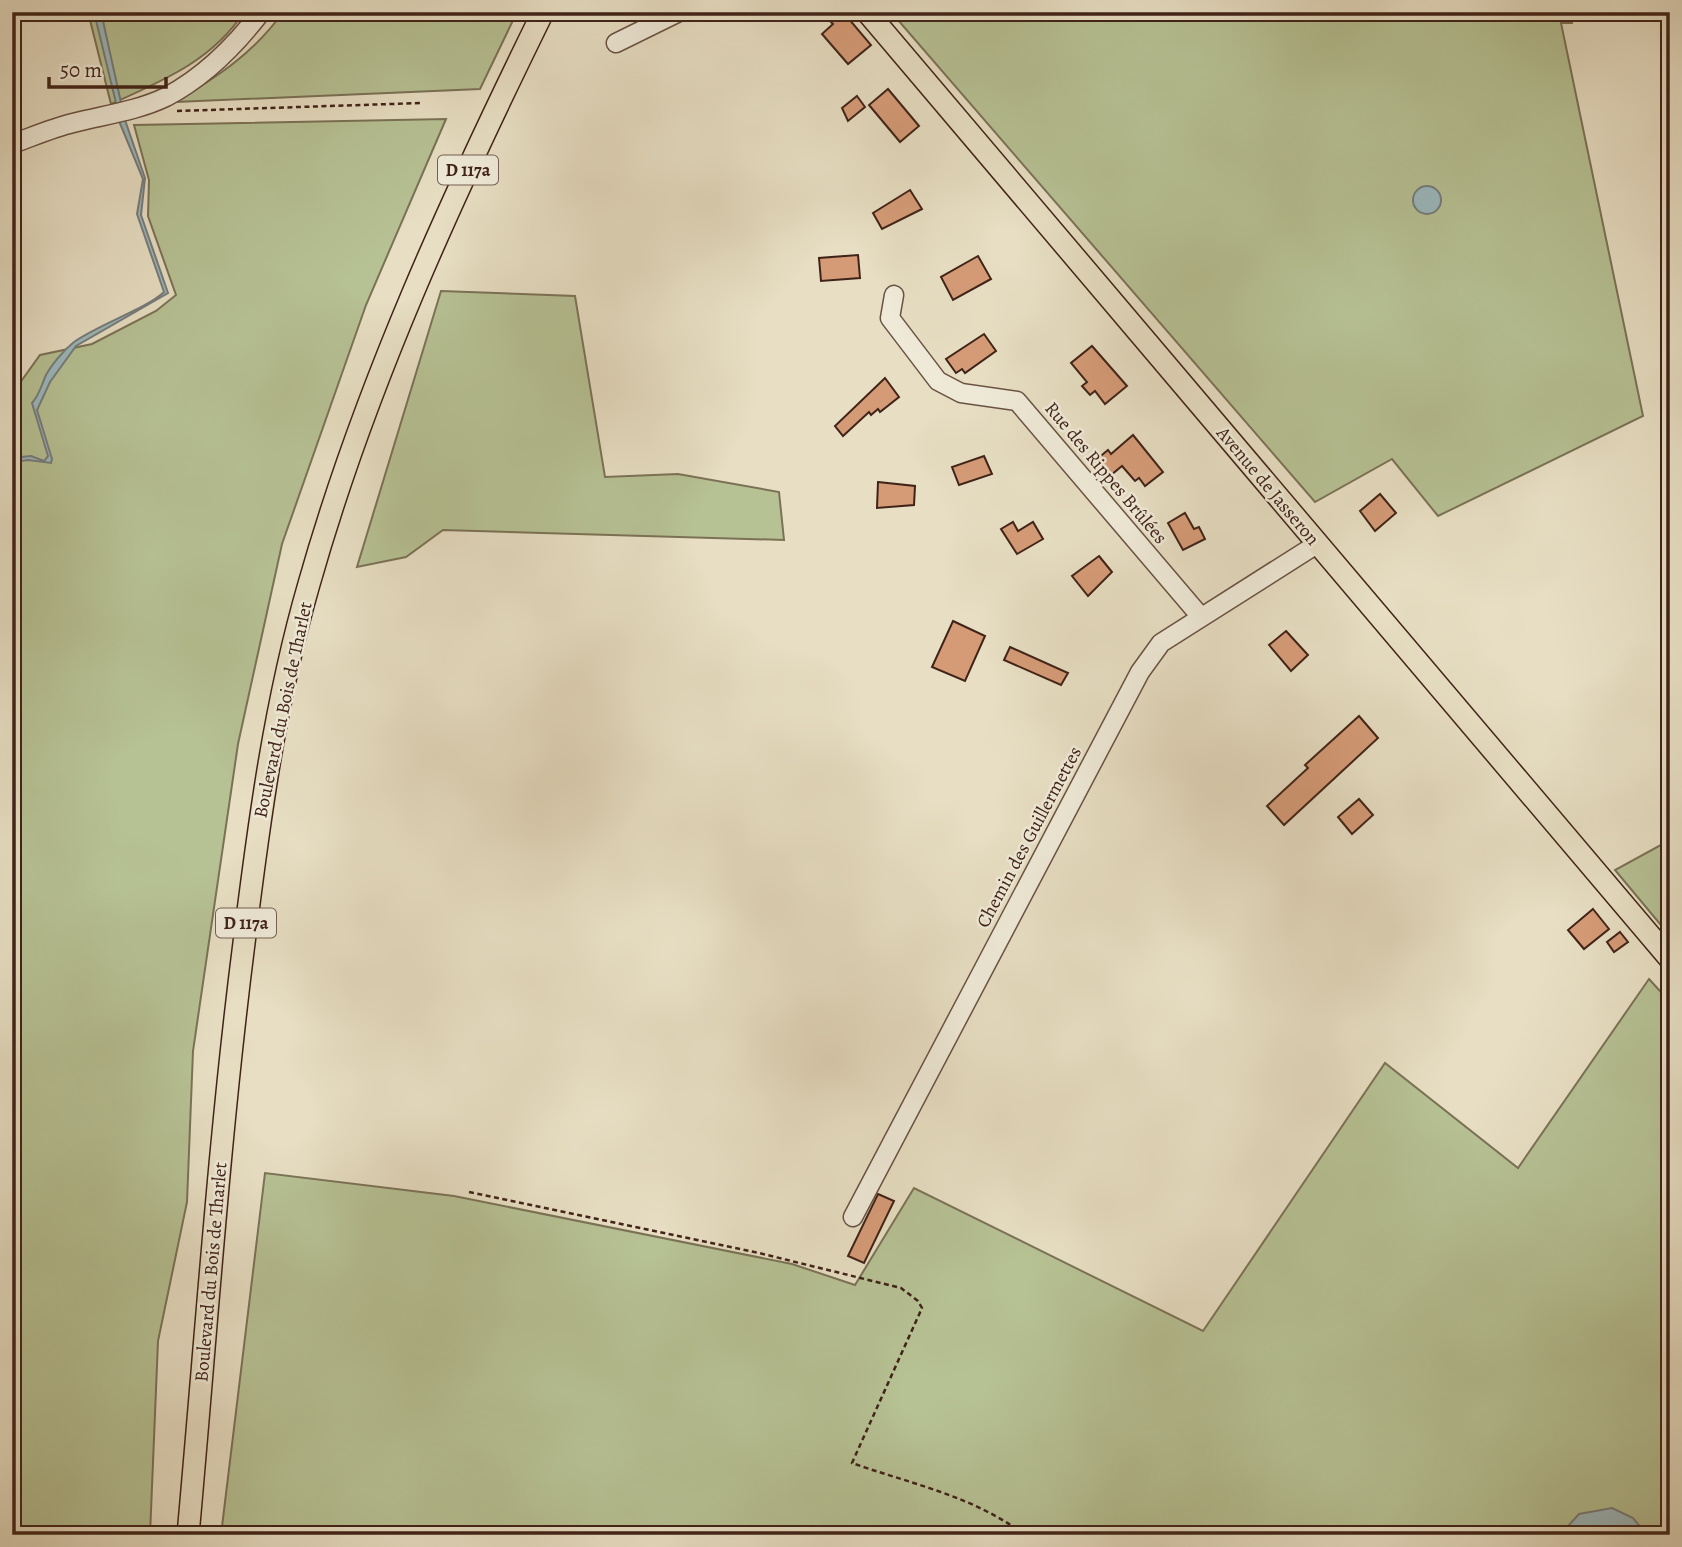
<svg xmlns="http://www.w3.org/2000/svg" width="1682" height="1547" font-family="Alegreya,serif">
	<rect width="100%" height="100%" fill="#e7dec3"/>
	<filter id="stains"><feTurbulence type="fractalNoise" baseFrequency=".00286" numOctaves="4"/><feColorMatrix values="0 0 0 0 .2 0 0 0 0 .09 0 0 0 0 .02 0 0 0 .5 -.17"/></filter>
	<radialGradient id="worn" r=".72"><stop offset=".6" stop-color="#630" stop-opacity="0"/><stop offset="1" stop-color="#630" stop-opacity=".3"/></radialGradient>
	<!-- green -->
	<g fill="#b6c194" stroke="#7b7256" stroke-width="2">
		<path d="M88 12H244C212 61 162 81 111 104Z"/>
		<path d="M283 12H517L480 89 175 102C217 77 254 53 283 12Z"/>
		<polygon points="891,12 1572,12 1572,23 1561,23 1643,416 1438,516 1392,459 1315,502"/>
		<polygon points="446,119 366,305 282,544 238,744 193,1051 187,1202 158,1341 150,1535 12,1535 12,394 40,355 92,344 156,311 176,295 148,216 149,180 134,125"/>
		<polygon points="441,291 575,296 605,477 678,474 779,492 784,540 443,530 406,557 357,567"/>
		<polygon points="1670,840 1670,936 1615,870"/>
		<polygon points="1649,979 1670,1002 1670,1535 221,1535 265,1173 454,1196 792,1264 855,1285 914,1188 1203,1331 1385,1063 1518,1168"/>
	</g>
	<!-- water -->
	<g fill="#9bb9be" stroke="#777d7c" stroke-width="2">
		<polygon points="94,12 101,12 122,107 117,107"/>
		<path d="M125 120 145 178 141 215 168 293 76 346 50 382 37 410 52 459 51 463 28 460 12 462V458L31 456 44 461 48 456 32 403C40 394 41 386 46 375 52 364 64 350 74 342 99 324 146 309 164 292L137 214 143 179 119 121Z"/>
		<circle cx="1427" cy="200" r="14"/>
		<polygon points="1612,1508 1633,1518 1647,1535 1560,1535 1579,1514"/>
	</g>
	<!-- building -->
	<g fill="#d59b77" stroke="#402318" stroke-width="2">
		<polygon points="838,12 843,12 871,45 848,64 822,34 833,24 829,20"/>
		<polygon points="888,89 919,126 900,142 869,105"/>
		<polygon points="857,96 865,107 848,121 842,108"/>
		<polygon points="910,190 922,209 882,229 873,213"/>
		<polygon points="858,255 860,278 821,281 819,258"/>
		<polygon points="978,256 991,279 953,300 941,277"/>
		<polygon points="984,334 996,351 965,373 962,369 956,373 946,359"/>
		<polygon points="1092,346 1127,386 1105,404 1095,391 1090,395 1082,386 1087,382 1071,363"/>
		<polygon points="885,378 899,397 880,412 878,409 871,415 869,412 843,436 835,426"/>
		<polygon points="1133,435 1163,472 1145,486 1139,478 1135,481 1122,466 1105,480 1091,464 1108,450 1111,454"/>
		<polygon points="984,456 992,474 959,485 952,467"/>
		<polygon points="878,482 915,486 914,505 877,508"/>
		<polygon points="1380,494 1396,513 1375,531 1360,511"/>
		<polygon points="1185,513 1194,529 1199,527 1205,539 1183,550 1168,523"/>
		<polygon points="1013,522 1018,531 1033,522 1043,539 1017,554 1001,529"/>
		<polygon points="1099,556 1112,572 1088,596 1072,576"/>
		<polygon points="953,621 985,636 965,681 932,667"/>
		<polygon points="1286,631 1308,655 1291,671 1269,645"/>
		<polygon points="1010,647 1068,673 1061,685 1004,660"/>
		<polygon points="1359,716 1378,738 1284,825 1267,806 1308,768 1305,765"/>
		<polygon points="1359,799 1373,815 1352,834 1338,817"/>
		<polygon points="1593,909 1609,929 1584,949 1568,930"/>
		<polygon points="1620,932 1628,942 1614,952 1607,942"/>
		<polygon points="878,1194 894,1201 864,1263 848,1256"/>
	</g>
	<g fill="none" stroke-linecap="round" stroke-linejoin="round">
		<!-- minor casing -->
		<g stroke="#6a5243" stroke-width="21">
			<g id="minor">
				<polyline points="616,43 679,12"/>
				<path d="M12 144C32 137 52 128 73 123 104 115 137 111 166 97 204 77 235 46 261 12"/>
				<polyline points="894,295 890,318 938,381 961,393 1017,401 1201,617"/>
				<polyline points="853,1217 1140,672 1161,643 1317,544"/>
			</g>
		</g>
		<!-- major casing -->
		<g stroke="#402318" stroke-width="24">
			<g id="major">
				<polyline points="867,12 1670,959"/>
				<path d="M188 1535C206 1337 219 1139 244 943 259 822 275 701 309 584 365 386 452 197 543 12"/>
			</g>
		</g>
		<!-- path -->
		<g stroke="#402318" stroke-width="2.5" stroke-dasharray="5 3.5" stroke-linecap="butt">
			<polyline points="177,111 422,103"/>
			<path d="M469 1192 759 1253 901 1288 918 1301 922 1308 852 1463C908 1483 977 1497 1024 1535"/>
		</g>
		<!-- minor -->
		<use href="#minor" stroke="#efead8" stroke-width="18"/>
		<!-- major -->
		<use href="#major" stroke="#e7dec3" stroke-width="21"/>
	</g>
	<g text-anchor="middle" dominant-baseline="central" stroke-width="5" stroke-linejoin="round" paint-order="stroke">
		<!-- shield labels -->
		<g fill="#efead8" stroke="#745f52" stroke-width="2">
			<rect x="438" y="155.5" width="60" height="29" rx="5"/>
			<rect x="216" y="908.5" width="60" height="29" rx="5"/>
		</g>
		<g font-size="18" font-weight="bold" fill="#402318">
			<text x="468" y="170">D 117a</text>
			<text x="246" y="923">D 117a</text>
		</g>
		<!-- street labels -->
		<g font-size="19" fill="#402318" stroke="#efead8">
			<text transform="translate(1106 473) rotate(50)">Rue des Rippes Brûlées</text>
			<text transform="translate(1268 486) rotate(50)">Avenue de Jasseron</text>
			<text transform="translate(283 710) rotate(-78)">Boulevard du Bois de Tharlet</text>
			<text transform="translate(1029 837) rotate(-62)">Chemin des Guillermettes</text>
			<text transform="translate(211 1272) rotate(-85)">Boulevard du Bois de Tharlet</text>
		</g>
	</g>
	<!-- margin -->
	<rect width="1682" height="1547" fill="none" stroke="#e7dec3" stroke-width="42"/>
	<rect x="14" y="14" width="1654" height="1519" fill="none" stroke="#402318" stroke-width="3.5"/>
	<rect x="21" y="21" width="1640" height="1505" fill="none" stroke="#402318" stroke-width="2"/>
	<!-- scale -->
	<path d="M49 77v10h117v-10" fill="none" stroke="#402318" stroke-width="3.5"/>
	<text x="60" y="77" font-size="21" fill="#402318" stroke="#efead8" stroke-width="5" paint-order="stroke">50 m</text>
	<rect width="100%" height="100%" filter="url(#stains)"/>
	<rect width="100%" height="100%" fill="url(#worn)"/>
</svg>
